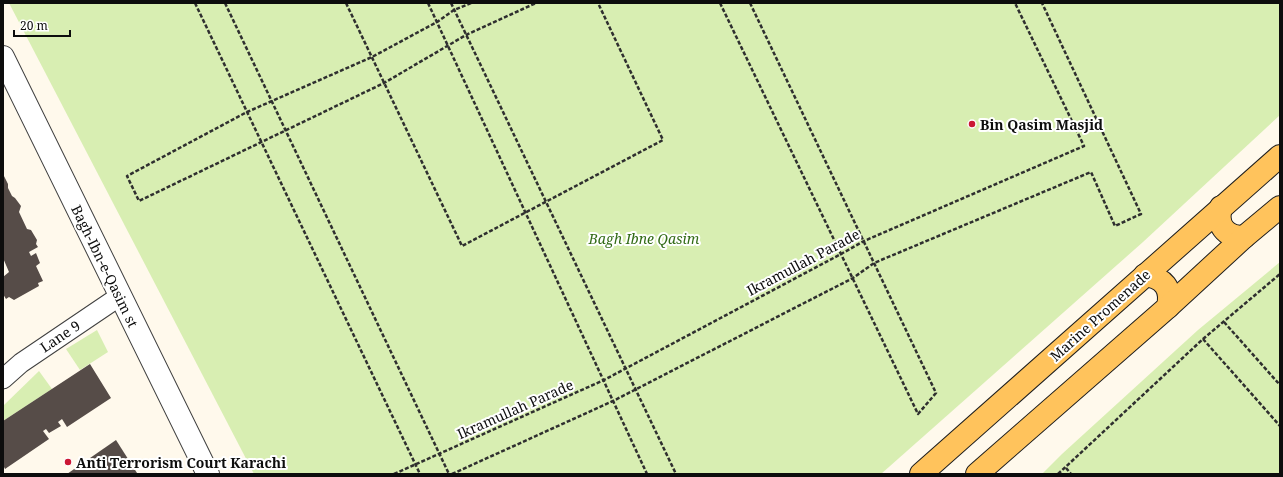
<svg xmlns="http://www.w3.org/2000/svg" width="1283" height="477" font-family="'Noto Serif',serif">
	<rect width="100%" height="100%" fill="#fff9ec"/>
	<!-- green -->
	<g fill="#d8eeb2">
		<polygon points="9,3 1280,3 1280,115 1143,242 881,474 254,474"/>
		<polygon points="1280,262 1280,474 1042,474 1062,454 1198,330"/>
		<polygon points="97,330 108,352 80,370 66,349"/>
		<polygon points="39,371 52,389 3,421 3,406"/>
	</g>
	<!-- building -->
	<g fill="#564c48">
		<polygon points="3,174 8,184 8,188 12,196 15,198 21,206 19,212 27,229 31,230 37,240 36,244 38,247 29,252 31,256 36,253 40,263 36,266 43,281 38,283 39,286 14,300 9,297 6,299 3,294 3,277 9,272 3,258"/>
		<polygon points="90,364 111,398 67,427 62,419 58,422 61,426 49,433 46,429 43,431 49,439 5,469 3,465 3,421"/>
		<polygon points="116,440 137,473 135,474 67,474"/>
	</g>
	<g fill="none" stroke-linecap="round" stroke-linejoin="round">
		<!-- minor casing -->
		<g stroke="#404040" stroke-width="21">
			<polyline id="minor" points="3,379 21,363 120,296"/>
		</g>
		<!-- tertiary casing -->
		<g stroke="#404040" stroke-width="24">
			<polyline id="tertiary" points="3,57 208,474"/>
		</g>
		<!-- primary casing -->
		<g stroke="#1e1e1e" stroke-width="24">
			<g id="primary">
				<path d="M1221 207C1216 225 1225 237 1244 237"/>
				<path d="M1145 275C1164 278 1172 288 1168 307"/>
				<polyline points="921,474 1280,156"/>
				<polyline points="977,474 1168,307 1244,237 1280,207"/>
			</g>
		</g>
		<!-- path -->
		<g stroke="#2f2f2f" stroke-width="2.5" stroke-dasharray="4 2" stroke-linecap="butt">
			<polyline points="195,3 420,474"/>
			<polyline points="225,3 449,474"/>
			<polyline points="346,3 462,246 663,140 598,3"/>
			<polyline points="428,3 647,474"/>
			<polyline points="451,3 676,474"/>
			<polyline points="471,3 454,10 437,22 372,57 247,112 127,176 139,201 384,83 466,35 536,3"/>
			<polyline points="720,3 918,414 936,393 750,3"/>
			<polyline points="1224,322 1280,385"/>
			<polyline points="1203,339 1280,426"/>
			<polyline points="1066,468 1071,474"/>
			<polyline points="394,474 604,380 841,254 864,241 1084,146 1015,3"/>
			<polyline points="452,474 613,401 853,278 874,263 1091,172 1115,226 1141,214 1042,3"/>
			<polyline points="1058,474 1203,339 1280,274"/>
		</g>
		<!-- minor -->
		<use href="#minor" stroke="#fff" stroke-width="19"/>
		<!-- tertiary -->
		<use href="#tertiary" stroke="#fff" stroke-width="22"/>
		<!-- primary -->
		<use href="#primary" stroke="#ffc35c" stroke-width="22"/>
	</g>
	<!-- markers -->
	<g fill="#cb1735" stroke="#fff" stroke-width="1.5">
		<circle cx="972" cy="124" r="4"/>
		<circle cx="68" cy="462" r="4"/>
	</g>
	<g text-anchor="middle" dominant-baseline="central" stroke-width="4" stroke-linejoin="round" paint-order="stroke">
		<!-- poi labels -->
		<g font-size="14" font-weight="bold" fill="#0d0d0d" stroke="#fff" text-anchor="start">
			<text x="980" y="124">Bin Qasim Masjid</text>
			<text x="76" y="462">Anti Terrorism Court Karachi</text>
		</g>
		<!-- park labels -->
		<g font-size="14" font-style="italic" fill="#326b16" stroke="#fff">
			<text x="644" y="238">Bagh Ibne Qasim</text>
		</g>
		<!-- street labels -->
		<g font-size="14" fill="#0d0d0d" stroke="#fff">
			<text transform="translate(803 262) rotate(-28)">Ikramullah Parade</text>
			<text transform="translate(105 266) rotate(64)">Bagh-Ibn-e-Qasim st</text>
			<text transform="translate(1100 315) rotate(-42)">Marine Promenade</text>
			<text transform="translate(60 336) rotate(-34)">Lane 9</text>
			<text transform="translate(515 409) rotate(-24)">Ikramullah Parade</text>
		</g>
	</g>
	<!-- border -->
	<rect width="1283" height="477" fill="none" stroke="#0d0d0d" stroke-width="8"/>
	<!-- scale -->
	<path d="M14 30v6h56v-6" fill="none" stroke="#0d0d0d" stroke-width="2"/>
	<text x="20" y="30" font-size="12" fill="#0d0d0d" stroke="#ffffff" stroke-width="3" paint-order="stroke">20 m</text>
</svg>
